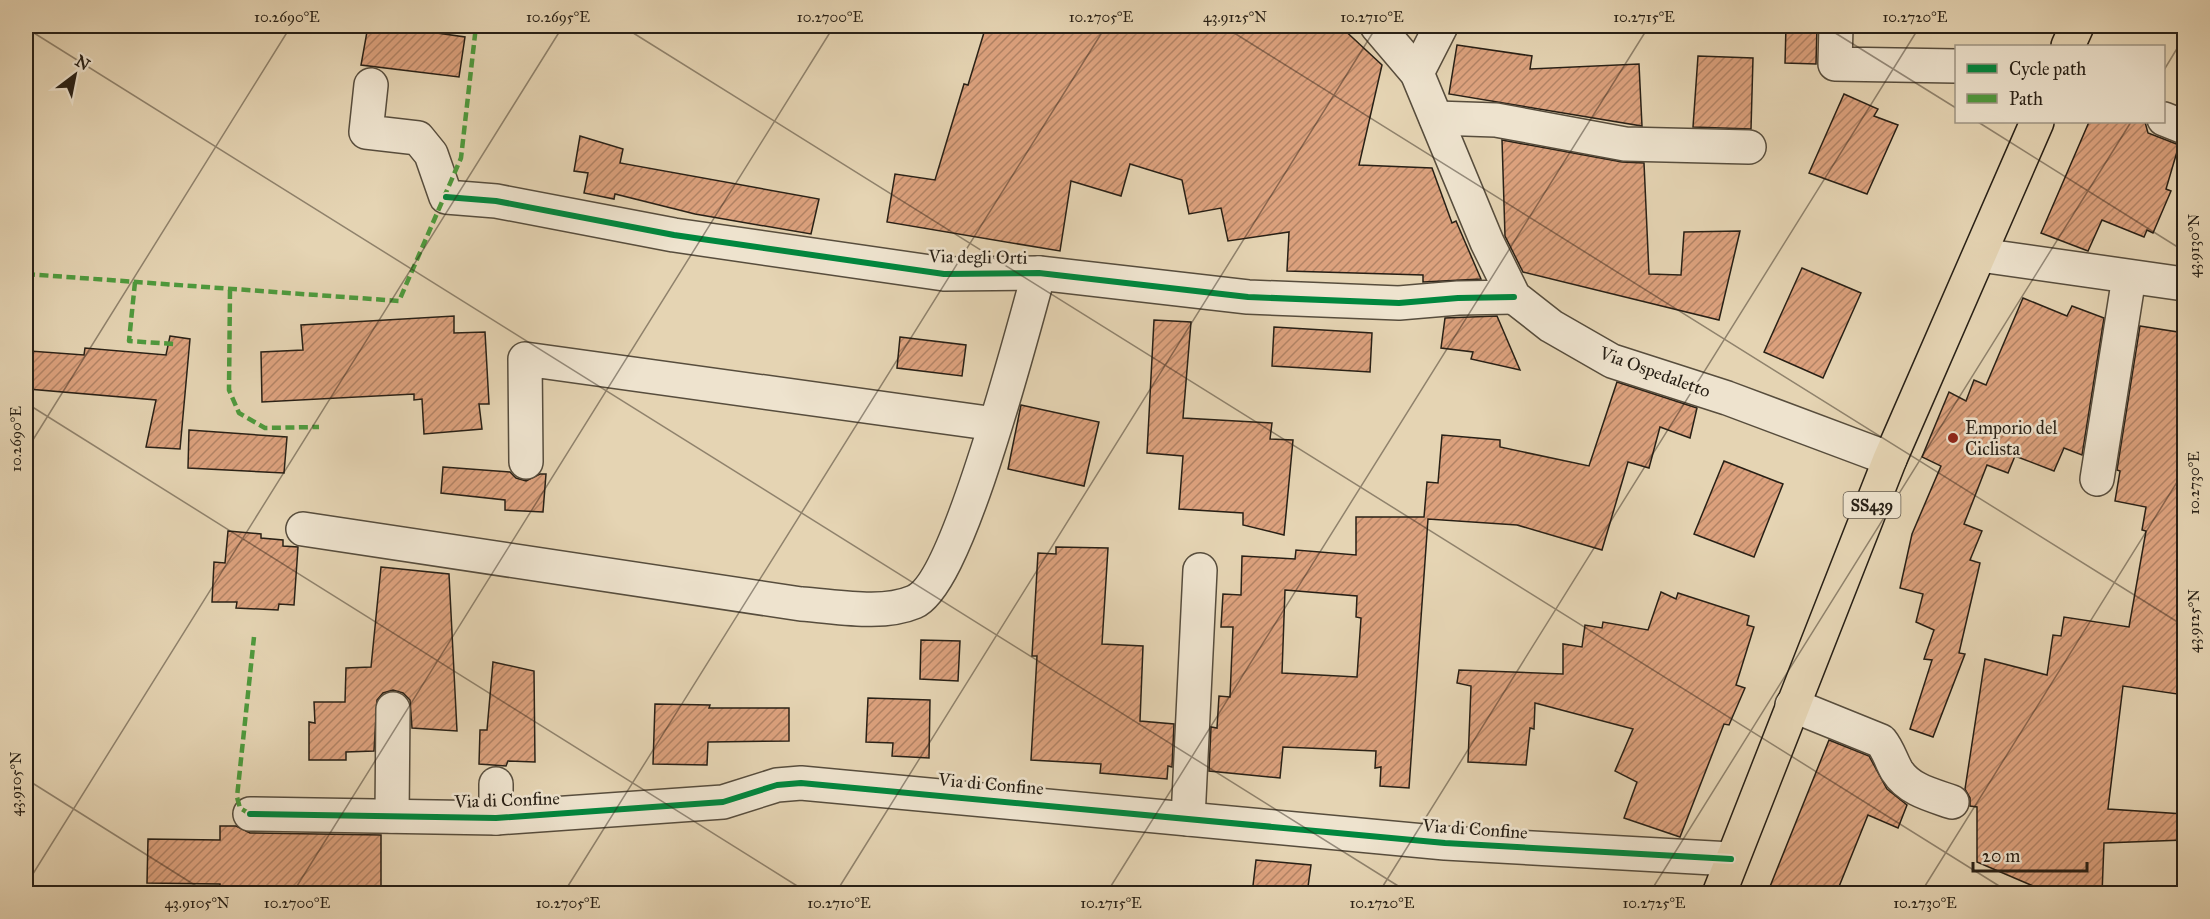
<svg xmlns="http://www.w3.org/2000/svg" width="2210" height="919" font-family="'IM FELL Great Primer',serif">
	<defs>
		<pattern id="building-hatch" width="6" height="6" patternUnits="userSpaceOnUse" patternTransform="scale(1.5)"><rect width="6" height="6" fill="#dca17d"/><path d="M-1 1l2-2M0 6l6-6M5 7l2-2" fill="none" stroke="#b28365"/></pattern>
	</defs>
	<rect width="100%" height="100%" fill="#e5d4b3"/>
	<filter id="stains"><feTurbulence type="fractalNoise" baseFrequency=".00333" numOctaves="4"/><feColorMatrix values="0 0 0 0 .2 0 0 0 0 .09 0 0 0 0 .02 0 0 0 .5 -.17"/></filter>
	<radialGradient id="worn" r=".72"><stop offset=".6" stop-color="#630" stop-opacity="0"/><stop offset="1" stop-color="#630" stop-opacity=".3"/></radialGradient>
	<!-- building -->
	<g fill="url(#building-hatch)" stroke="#282016" stroke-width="1.5" fill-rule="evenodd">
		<polygon points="368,26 416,26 416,30 465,37 459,77 361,65"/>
		<polygon points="986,26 1340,26 1382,65 1359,165 1432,168 1452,223 1456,221 1481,279 1423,282 1423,275 1287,271 1289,232 1228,241 1221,208 1189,214 1182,180 1130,164 1121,196 1071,181 1060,251 887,222 895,174 935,180 964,84 968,85"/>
		<polygon points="1786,26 1817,26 1816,64 1785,63"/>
		<polygon points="1457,45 1532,56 1530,69 1639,64 1642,126 1449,94"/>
		<polygon points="1698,56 1753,58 1751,129 1693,127"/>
		<polygon points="1844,94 1878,109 1874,116 1898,125 1867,194 1809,173"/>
		<polygon points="2089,122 2145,122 2148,133 2179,145 2166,189 2171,191 2153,233 2147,230 2144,237 2102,220 2088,251 2041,233"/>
		<polygon points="580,136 623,149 620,163 819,199 811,234 695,214 615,194 614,199 584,193 588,173 574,171"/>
		<polygon points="1502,140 1622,162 1644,163 1649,274 1681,275 1684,232 1740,231 1719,320 1523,272 1505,236"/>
		<polygon points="1802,268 1861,293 1823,378 1764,352"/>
		<polygon points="2023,298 2067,316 2072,306 2104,318 2082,455 2064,448 2054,471 2015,456 2008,473 1987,465 1964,524 1982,531 1970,560 1980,563 1959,653 1965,654 1933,737 1910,729 1932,660 1924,659 1934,630 1916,622 1923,594 1900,588 1912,534 1941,466 1922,457 1949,392 1966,401 1974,380 1986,385"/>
		<polygon points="454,316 454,333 485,332 489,404 479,404 482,429 424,434 422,399 414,400 414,394 262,402 261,352 303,350 301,325"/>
		<polygon points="1497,316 1520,370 1471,359 1473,352 1441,348 1445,318"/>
		<polygon points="1154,320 1191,322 1183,418 1272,423 1270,439 1293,440 1284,535 1243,525 1243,513 1179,509 1183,456 1147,453"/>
		<polygon points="2140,326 2184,333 2184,695 2123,686 2108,809 2184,814 2184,840 2104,843 2102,894 2052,894 1977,862 1977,807 1970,806 1970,798 1965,789 1985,659 2047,675 2053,635 2061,636 2064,617 2129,627 2146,531 2142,530 2146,507 2115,501 2120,471 2117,470"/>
		<polygon points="1274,327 1372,333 1370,372 1272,366"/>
		<polygon points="170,336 190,339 180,449 146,447 156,400 28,389 30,351 84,355 85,348 166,355"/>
		<polygon points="900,337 966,345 962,376 897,368"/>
		<path d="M1617 382 1697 408 1690 438 1660 427 1649 468 1628 462 1602 550 1517 525 1428 519 1409 788 1380 786 1381 767 1375 768 1376 751 1283 747 1280 778 1209 771 1211 727 1217 728 1219 696 1230 697 1233 627H1221L1223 594 1241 595 1242 556 1295 559 1296 550 1356 555V517H1424L1427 482 1438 483 1442 435 1500 440V447L1589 466ZM1285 590 1357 596 1356 617 1361 618 1357 677 1282 673Z"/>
		<polygon points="1021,405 1099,422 1084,486 1008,469"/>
		<polygon points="189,430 287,437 284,473 188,468"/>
		<polygon points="1724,461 1783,484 1754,557 1694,534"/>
		<polygon points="443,467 510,472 516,478 526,481 540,474 546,474 543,512 505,510 505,500 441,493"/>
		<polygon points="228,531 261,534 261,538 283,540 283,546 298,547 294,605 279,604 278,610 236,608 237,602 212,602 214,562 225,563"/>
		<polygon points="1056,547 1108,548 1102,644 1143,646 1140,721 1174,724 1172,767 1168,766 1167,779 1100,773 1101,764 1031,760 1037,656 1032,656 1038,553 1056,554"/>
		<polygon points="381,567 449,574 457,731 412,728 410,700 403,693 393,690 383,693 377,700 374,751 346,752 346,760 309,760 309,722 315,723 314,702 345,702 346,668 371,667"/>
		<polygon points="1661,592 1676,599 1678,593 1749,616 1747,625 1754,627 1736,685 1745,688 1729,725 1724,724 1680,837 1624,818 1637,782 1615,771 1633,729 1535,703 1534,729 1530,728 1526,765 1468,762 1471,686 1457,683 1459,670 1563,674 1563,644 1582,647 1585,625 1602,628 1603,622 1648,630"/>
		<polygon points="921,640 960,641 958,681 920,679"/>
		<polygon points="493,662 534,671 535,762 508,761 506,766 479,764 480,730 487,730"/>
		<polygon points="868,698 930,700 929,758 892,756 893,743 866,742"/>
		<polygon points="655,704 710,705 709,708 789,708 789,741 708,742 707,765 653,764"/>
		<polygon points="1829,740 1869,756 1887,789 1907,805 1898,828 1868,815 1836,894 1767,894"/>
		<polygon points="220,826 236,826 250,833 381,835 381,894 220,894 220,884 147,883 148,839 220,840"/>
		<polygon points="1256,860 1311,865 1307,894 1252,894"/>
	</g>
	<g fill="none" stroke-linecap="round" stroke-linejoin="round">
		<!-- minor casing -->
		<g stroke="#574d3d" stroke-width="36">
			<g id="minor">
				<polyline points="1377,26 1417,73 1487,242 1514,297 1551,326 1612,361 1727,398 1890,459"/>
				<polyline points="1836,26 1835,64 1956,66"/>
				<polyline points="1417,73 1441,26"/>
				<polyline points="371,85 366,132 418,138 431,154 446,197 496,201 674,235 944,274 1039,273 1248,297 1399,303 1458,298 1514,297"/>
				<polyline points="1436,118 1496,120 1625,144 1749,147"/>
				<polyline points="2164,119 2184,127"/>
				<polyline points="1980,255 2184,284"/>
				<polyline points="526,462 525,359 995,424"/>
				<polyline points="2097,479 2129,277"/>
				<path d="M303 529 801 604C835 606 881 616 914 602 959 583 1023 328 1039 273"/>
				<path d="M1792 705 1881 741C1889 751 1891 761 1897 771 1909 790 1932 795 1952 802"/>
				<polyline points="496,784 496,818"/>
				<polyline points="250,814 496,818 723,802 777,785 801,783 1445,843 1731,859"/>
				<polyline points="392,816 393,709"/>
				<polyline points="1188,819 1200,570"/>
			</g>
		</g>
		<!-- major casing -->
		<g stroke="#282016" stroke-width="36">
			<g id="major">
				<polyline points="2068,46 2077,26"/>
				<polyline points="1719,894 1890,459 2037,122"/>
			</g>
		</g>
		<!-- minor -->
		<use href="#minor" stroke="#eee3ce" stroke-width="33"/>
		<!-- major -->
		<use href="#major" stroke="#e5d4b3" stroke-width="33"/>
		<!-- quiet -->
		<g stroke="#4e9a3d" stroke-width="4.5" stroke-dasharray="9 4.5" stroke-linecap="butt">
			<polyline points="26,274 399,301 461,158 476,26"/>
			<polyline points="135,282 129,341 174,344"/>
			<polyline points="230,290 229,390 239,413 265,428 319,427"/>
			<polyline points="250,814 240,808 237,797 254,637"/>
		</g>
		<!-- cycleway casing -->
		<g stroke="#eee3ce" stroke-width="10">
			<g id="cycleway">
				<polyline points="446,197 496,201 674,235 944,274 1039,273 1248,297 1399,303 1458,298 1514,297"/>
				<polyline points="250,814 496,818 723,802 777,785 801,783 1445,843 1731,859"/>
			</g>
		</g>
		<!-- cycleway -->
		<use href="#cycleway" stroke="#00873e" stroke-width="6"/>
	</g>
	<!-- ticks -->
	<path fill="none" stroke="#282016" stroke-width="1.5" stroke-opacity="0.45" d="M622 26 2012 894M1223 26 2184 626M1824 26 1956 108M26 28 1411 894M2164 70 2184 37M1978 122 2184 251M26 403 810 894M26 451 291 26M26 779 209 894M26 885 563 26M292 894 834 26M563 894 1106 26M835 894 1377 26M1106 894 1649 26M1378 894 1920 26M1649 894 2131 122M1920 894 2184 471"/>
	<!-- markers -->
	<circle fill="#8f2418" stroke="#eee3ce" stroke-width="2" cx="1953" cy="438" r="6"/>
	<g text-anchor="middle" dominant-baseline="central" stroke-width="5" stroke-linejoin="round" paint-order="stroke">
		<!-- shield labels -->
		<rect fill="#eee3ce" stroke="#635a4d" stroke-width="1.5" x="1843.5" y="492" width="57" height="26" rx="4.5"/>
		<g font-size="16" font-weight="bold" fill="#282016">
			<text x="1872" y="505">SS439</text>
		</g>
		<!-- street labels -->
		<g font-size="18" fill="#282016" stroke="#eee3ce">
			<text transform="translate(978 257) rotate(1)">Via degli Orti</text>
			<text transform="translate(1655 372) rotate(20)">Via Ospedaletto</text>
			<text transform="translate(991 784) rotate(5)">Via di Confine</text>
			<text transform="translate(507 800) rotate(-2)">Via di Confine</text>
			<text transform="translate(1475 829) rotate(4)">Via di Confine</text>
		</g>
		<!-- poi labels -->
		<g font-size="18" fill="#282016" stroke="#eee3ce" text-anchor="start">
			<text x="1965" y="428">Emporio del<tspan x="1965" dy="21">Ciclista</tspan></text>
		</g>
	</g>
	<!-- margin -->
	<rect width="2210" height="919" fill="none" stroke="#e5d4b3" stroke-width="66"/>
	<!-- legend -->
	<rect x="1955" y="45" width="210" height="78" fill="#eee3ce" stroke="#9f9584" stroke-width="1.5"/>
	<rect x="1967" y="64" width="30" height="9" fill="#00873e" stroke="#9f9584" stroke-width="1.5"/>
	<text x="2009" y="75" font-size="18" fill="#282016">Cycle path</text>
	<rect x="1967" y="94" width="30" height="9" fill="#4e9a3d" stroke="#9f9584" stroke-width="1.5"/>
	<text x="2009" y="105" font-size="18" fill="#282016">Path</text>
	<!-- north arrow -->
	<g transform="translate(75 75) rotate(32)" stroke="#eee3ce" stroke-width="4.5" paint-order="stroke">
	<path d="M0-4.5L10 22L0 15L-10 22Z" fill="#282016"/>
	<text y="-9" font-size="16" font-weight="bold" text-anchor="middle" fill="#282016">N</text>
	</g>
	<!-- scale -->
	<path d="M1973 862v9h114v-9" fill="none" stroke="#282016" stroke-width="3"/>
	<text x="1982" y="862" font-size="18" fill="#282016" stroke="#eee3ce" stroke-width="4.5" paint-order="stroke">20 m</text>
	<rect x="33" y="33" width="2144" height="853" fill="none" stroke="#282016" stroke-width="2"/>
	<g font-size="15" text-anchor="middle" fill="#282016">
		<text x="287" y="22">10.2690°E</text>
		<text x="558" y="22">10.2695°E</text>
		<text x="830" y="22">10.2700°E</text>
		<text x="1101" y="22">10.2705°E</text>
		<text x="1235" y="22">43.9125°N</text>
		<text x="1372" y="22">10.2710°E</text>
		<text x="1644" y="22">10.2715°E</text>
		<text x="1915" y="22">10.2720°E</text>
		<text transform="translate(2194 246) rotate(-90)" y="5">43.9130°N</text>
		<text transform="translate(16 439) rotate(-90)" y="5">10.2690°E</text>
		<text transform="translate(2194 483) rotate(-90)" y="5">10.2730°E</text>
		<text transform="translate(2194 621) rotate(-90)" y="5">43.9125°N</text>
		<text transform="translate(16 784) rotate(-90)" y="5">43.9105°N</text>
		<text x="197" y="908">43.9105°N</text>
		<text x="297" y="908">10.2700°E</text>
		<text x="568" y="908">10.2705°E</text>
		<text x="839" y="908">10.2710°E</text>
		<text x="1111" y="908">10.2715°E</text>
		<text x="1382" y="908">10.2720°E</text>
		<text x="1654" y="908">10.2725°E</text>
		<text x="1925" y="908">10.2730°E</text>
	</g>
	<rect width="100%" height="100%" filter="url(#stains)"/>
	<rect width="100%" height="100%" fill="url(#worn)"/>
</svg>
